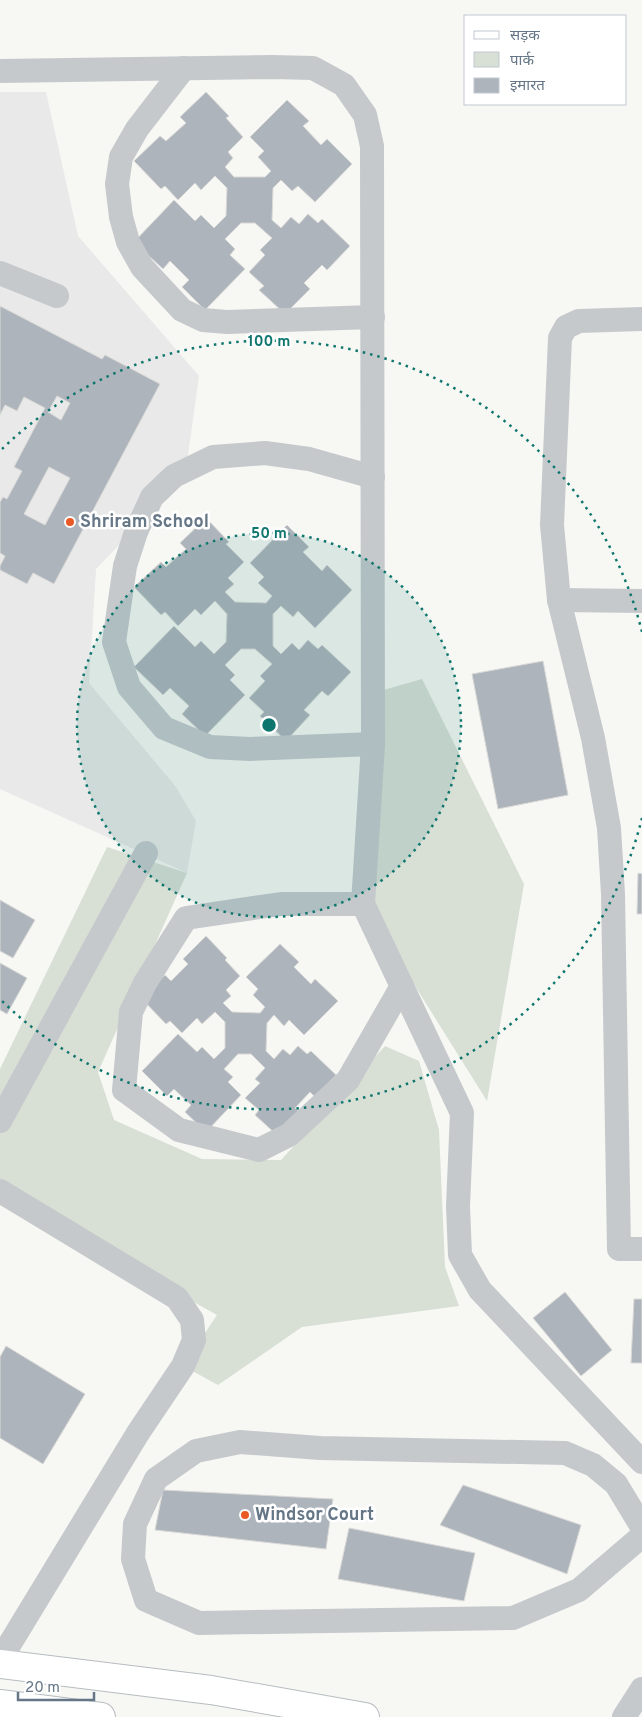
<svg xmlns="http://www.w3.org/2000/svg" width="642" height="1717" font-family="Overpass,'Noto Sans Devanagari',sans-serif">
	<rect width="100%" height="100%" fill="#f7f8f4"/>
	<!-- built -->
	<polygon fill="#e8e9e8" points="0,92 46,92 78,236 199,376 185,476 96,569 89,683 176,787 196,821 187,873 0,789"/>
	<!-- green -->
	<g fill="#d8dfd5">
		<polygon points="422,679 524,884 487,1101 375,922 373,693"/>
		<polygon points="107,847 187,873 98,1072 114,1120 202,1159 281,1160 385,1046 419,1061 439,1130 445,1267 459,1306 302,1327 218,1385 183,1366 217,1315 0,1194 0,1069"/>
	</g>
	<!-- building -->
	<g fill="#adb4bb" stroke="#d9d9d7" fill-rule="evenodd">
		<polygon points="206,92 229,116 226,118 243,137 228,152 233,158 225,167 234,177 265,177 271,171 258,157 264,151 250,137 287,100 309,121 303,126 321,145 327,139 352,164 315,202 298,186 292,191 281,180 273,188 272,220 281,228 291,217 299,224 308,214 318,223 322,219 350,246 327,270 322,265 304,283 310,289 285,314 259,290 264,286 249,272 265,255 260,250 272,238 255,223 241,223 225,239 235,249 230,255 245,269 205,310 182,287 189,280 170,261 163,269 134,242 174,200 195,221 201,215 214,228 226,216 227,188 215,176 201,190 195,183 178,200 165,186 161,189 134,161 160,136 166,141 186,123 180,117"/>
		<path d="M0 306 102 359 105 355 160 384 54 584 33 573 27 584 0 570V566L5 556 0 553V502L3 497 7 499 22 471 14 467 45 408 24 397 17 411 5 405 0 415ZM57 396 70 403 61 420 48 412ZM49 467 70 478 45 525 24 514Z"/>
		<polygon points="206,518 229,542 226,544 244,562 228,578 234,584 225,592 235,602 266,603 272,596 258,583 264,577 250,563 287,525 309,547 303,552 322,571 327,565 352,590 315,628 298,611 293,617 281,606 273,614 273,646 281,654 292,643 299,650 308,640 318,649 322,645 351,672 328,696 322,691 304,710 310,715 286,741 260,716 264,712 249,698 265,681 260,676 272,664 255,649 241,649 225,665 235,675 230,680 245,695 205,736 182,714 189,706 170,688 163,695 134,667 174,626 195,647 201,641 214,654 226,642 227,614 215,601 201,615 195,609 178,626 165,612 161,615 134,587 161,562 166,567 186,549 180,543"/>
		<polygon points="543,661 568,795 498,809 472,674"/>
		<polygon points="638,873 642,874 642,914 637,914"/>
		<polygon points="0,900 35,920 13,958 0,951"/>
		<polygon points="206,936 227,958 225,960 240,976 226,990 231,996 223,1003 232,1012 260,1013 265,1007 253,995 258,989 246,977 280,944 299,962 294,967 311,984 315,979 338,1001 304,1035 289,1020 284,1026 274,1015 267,1023 266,1051 274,1059 283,1049 290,1055 298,1046 307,1054 311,1051 336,1075 315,1097 310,1092 295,1108 300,1113 278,1136 255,1115 259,1110 245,1098 260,1083 255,1079 265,1068 251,1054 238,1054 224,1069 233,1077 228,1082 241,1095 206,1132 185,1112 191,1105 174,1089 167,1096 142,1071 178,1034 197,1052 202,1047 214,1059 225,1048 225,1022 215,1012 202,1024 197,1018 182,1033 170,1021 166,1024 142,999 165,975 171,981 188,964 183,959"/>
		<polygon points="0,963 27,978 7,1014 0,1010"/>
		<polygon points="565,1292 612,1350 581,1376 533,1318"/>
		<polygon points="634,1299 642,1299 642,1363 631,1363"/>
		<polygon points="6,1346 85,1394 43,1464 0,1438 0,1357"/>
		<polygon points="463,1485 581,1525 567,1574 440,1525"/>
		<polygon points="163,1490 333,1499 326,1549 155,1530"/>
		<polygon points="349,1528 475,1553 464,1601 338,1579"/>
	</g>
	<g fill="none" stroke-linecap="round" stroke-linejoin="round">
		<!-- secondary casing -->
		<g stroke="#b7bcc1" stroke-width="30">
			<g id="secondary">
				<polyline points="0,1664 211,1690 365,1717"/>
				<polyline points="0,1704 101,1717"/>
			</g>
		</g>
		<!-- street -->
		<g stroke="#c5c9cc" stroke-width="24">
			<polyline points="184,68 137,129 121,157 117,184 121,217 128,242 142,267 182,310 203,320 227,322 373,317"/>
			<polyline points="0,71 272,67 313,68 344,85 365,115 372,146 373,744 363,904 462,1113 458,1206 460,1255 480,1290 642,1462"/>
			<polyline points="0,273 57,296"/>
			<polyline points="642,319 579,321 566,327 560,338 552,525 559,600 593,738 609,828 613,894 619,1249 642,1249"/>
			<polyline points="373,477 309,459 265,453 213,457 174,476 152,497 136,532 125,566 114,642 129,687 164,728 210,747 250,749 373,744"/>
			<polyline points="559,600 642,601"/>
			<polyline points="363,904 281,904 186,918 145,983 131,1012 124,1090 179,1130 259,1150 289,1135 348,1080 402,986"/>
			<polyline points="0,1121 146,853"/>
			<polyline points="0,1191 177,1298 192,1320 194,1340 183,1366 138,1433 0,1660"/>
			<polyline points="642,1527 616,1484 593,1465 565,1453 320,1448 240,1442 196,1451 156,1479 135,1524 133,1559 146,1600 199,1623 513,1618 579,1590 642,1536"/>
			<polyline points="624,1717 642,1689"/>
		</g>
		<!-- secondary -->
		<use href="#secondary" stroke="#fff" stroke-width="28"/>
	</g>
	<!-- distance rings -->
	<circle cx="269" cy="725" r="192" fill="#0f766e" fill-opacity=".12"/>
	<g fill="none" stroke="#0f766e" stroke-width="2.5" stroke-dasharray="2.5 5">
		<circle cx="269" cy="725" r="192"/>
		<path d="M642 818A384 384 0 0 1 2 1001M2 449A384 384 0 0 1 642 632"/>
	</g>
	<!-- markers -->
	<g fill="#e85924" stroke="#fff" stroke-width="2">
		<circle cx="70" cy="522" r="5"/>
		<circle cx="245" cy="1515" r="5"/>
	</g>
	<g text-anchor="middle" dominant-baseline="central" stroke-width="5" stroke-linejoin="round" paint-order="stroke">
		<!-- poi labels -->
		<g font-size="18" font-weight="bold" fill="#657686" stroke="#fff" text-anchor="start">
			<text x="80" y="522">Shriram School</text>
			<text x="255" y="1515">Windsor Court</text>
		</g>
	</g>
	<circle cx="269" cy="725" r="8" fill="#0f766e" stroke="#fff" stroke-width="2.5"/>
	<g font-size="15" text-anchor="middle" font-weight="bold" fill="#0f766e" stroke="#fff" stroke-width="5" stroke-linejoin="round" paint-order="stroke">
		<text x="269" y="346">100 m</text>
		<text x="269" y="538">50 m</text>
	</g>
	<!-- legend -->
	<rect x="464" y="15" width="162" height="90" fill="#ffffff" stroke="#c1c8cf"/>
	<rect x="474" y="31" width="25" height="8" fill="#ffffff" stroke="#c1c8cf"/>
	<text x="510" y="40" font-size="15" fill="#657686">सड़क</text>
	<rect x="474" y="52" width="25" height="15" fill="#d8dfd5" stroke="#c1c8cf"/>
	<text x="510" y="65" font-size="15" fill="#657686">पार्क</text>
	<rect x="474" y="78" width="25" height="15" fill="#adb4bb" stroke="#c1c8cf"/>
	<text x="510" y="90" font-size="15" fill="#657686">इमारत</text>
	<!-- scale -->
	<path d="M18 1692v8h76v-8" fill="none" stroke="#657686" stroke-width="2.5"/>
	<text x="25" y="1692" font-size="15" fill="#657686" stroke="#ffffff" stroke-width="4" paint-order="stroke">20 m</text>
</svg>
